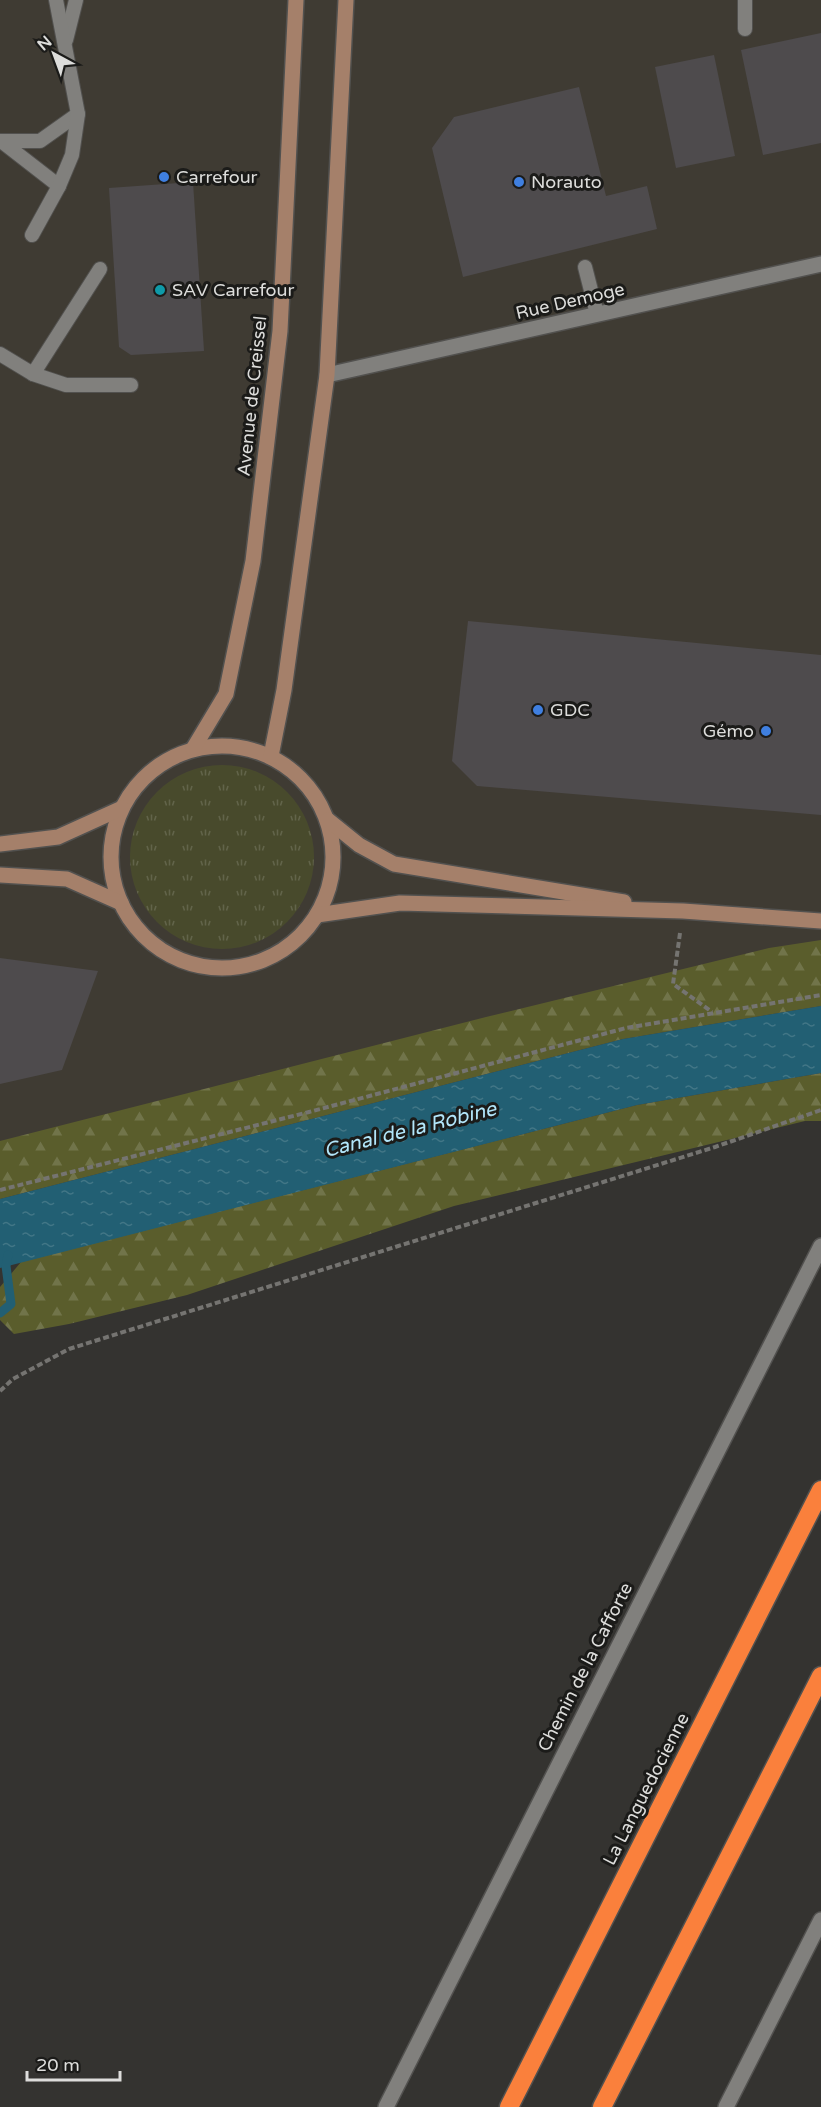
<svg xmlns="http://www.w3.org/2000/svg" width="821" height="2107" font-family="'Varela Round',sans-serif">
	<defs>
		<pattern id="grass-tufts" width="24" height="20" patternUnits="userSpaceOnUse" patternTransform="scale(1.5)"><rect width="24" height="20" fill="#484a2c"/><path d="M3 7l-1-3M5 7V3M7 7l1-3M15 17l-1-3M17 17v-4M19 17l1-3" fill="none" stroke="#62644a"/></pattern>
		<pattern id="forest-firs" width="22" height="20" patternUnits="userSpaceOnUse" patternTransform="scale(1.5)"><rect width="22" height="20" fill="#5a5d2c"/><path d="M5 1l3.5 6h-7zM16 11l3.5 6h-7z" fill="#71744a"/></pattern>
		<pattern id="water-ripples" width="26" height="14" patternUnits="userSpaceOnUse" patternTransform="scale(1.5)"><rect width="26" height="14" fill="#225f73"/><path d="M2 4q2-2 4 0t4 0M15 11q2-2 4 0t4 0" fill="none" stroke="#427686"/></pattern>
	</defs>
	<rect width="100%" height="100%" fill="#343330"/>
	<!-- built -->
	<polygon fill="#3f3b33" points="0,0 821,0 821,1079 0,1238"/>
	<!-- grass -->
	<circle fill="url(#grass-tufts)" cx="222" cy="857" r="92"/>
	<!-- forest -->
	<g fill="url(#forest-firs)">
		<polygon points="821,940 821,1006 623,1039 0,1199 0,1141 486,1017 769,948"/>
		<polygon points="821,1073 821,1121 805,1121 454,1206 187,1295 69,1324 14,1334 0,1320 0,1287 21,1262 637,1105"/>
	</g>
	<!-- water -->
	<polygon fill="url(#water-ripples)" points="821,1006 821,1073 637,1105 0,1268 0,1199 623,1039"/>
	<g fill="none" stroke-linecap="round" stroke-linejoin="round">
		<!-- stream -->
		<polyline stroke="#225f73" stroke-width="9" points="0,1313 11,1304 6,1266 8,1255"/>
	</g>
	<!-- building -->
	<g fill="#4e4b4d">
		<polygon points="821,33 821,143 763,155 741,50"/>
		<polygon points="714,55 735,156 676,168 655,67"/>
		<polygon points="579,87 606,196 647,186 657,229 463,277 432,148 454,117"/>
		<polygon points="193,182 204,351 131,355 119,347 109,188"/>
		<polygon points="468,621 821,655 821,815 477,786 452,761"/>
		<polygon points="0,958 98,971 62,1070 0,1084"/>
	</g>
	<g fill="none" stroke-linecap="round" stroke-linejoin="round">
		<!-- lane casing -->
		<g stroke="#52514f" stroke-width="16">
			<g id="lane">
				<polyline points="745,0 745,29"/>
				<polyline points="66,40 76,0"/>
				<polyline points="59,186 1,141 40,141 78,114"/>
				<polyline points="32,235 59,186 72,155 78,114 56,0"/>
				<polyline points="585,267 597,314"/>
				<polyline points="0,354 33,374 66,385 131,385"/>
				<polyline points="33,374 100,269"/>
			</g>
		</g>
		<!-- street casing -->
		<g stroke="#52514f" stroke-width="18">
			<g id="street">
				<polyline points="327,375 821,264"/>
				<polyline points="386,2107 821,1246"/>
				<polyline points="726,2107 821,1920"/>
			</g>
		</g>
		<!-- secondary casing -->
		<g stroke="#52514f" stroke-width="18">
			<g id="secondary">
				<circle cx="222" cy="857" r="111"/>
				<polyline points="193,749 226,694 253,561 280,331 296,0"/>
				<polyline points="271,756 284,690 327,375 346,0"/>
				<polyline points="328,820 359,845 394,864 624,902"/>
				<polyline points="0,844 58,837 122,808"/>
				<polyline points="0,875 67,879 121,903"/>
				<polyline points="317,915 400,903 683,911 821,921"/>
			</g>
		</g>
		<!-- highway casing -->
		<g stroke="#52514f" stroke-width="21">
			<g id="highway">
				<polyline points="509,2107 821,1490"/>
				<polyline points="602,2107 821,1676"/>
			</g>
		</g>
		<!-- path -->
		<g stroke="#757471" stroke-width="4" stroke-dasharray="6 3" stroke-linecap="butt">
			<polyline points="680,933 673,984 712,1012"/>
			<polyline points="0,1190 309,1112 626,1028 821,995"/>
			<polyline points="0,1391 13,1379 69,1349 715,1147 821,1110"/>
		</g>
		<!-- lane -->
		<use href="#lane" stroke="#81807d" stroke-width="14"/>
		<!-- street -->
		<use href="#street" stroke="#81807d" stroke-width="15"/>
		<!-- secondary -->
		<use href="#secondary" stroke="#a5806a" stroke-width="15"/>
		<!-- highway -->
		<use href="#highway" stroke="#fa803c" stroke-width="18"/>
	</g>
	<!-- markers -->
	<g fill="#3f7fe0" stroke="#1b1b19" stroke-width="2">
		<circle cx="164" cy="177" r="6"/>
		<circle cx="519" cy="182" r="6"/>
		<circle cx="538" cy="710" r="6"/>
		<circle cx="766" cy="731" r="6"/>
	</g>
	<circle fill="#0f9aa8" stroke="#1b1b19" stroke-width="2" cx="160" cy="290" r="6"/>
	<g text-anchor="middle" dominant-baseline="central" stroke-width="6" stroke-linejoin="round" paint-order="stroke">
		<!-- poi labels -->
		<g font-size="18" fill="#dddddb" stroke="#1b1b19" text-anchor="start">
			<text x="176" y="177">Carrefour</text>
			<text x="531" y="182">Norauto</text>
			<text x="172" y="290">SAV Carrefour</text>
			<text x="550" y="710">GDC</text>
			<text x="754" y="731" text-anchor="end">Gémo</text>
		</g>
		<!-- street labels -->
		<g font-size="18" fill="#dddddb" stroke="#1b1b19">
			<text transform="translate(570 301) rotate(-13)">Rue Demoge</text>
			<text transform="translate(252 396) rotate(-84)">Avenue de Creissel</text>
			<text transform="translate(585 1667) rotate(-63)">Chemin de la Cafforte</text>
			<text transform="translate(646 1789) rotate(-63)">La Languedocienne</text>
		</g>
		<!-- water labels -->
		<g font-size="20" font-style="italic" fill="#b2e6fa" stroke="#1b1b19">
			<text transform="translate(410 1130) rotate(-14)">Canal de la Robine</text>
		</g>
	</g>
	<!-- north arrow -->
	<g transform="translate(54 54) rotate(319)" stroke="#1b1b19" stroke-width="4.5" paint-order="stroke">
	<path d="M0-4.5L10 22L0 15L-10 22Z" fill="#dddddb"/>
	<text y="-9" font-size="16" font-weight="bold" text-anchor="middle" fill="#dddddb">N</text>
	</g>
	<!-- scale -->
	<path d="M27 2071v9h93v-9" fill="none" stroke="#dddddb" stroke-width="3"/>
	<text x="36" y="2071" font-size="18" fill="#dddddb" stroke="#1b1b19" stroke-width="4.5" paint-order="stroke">20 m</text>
</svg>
